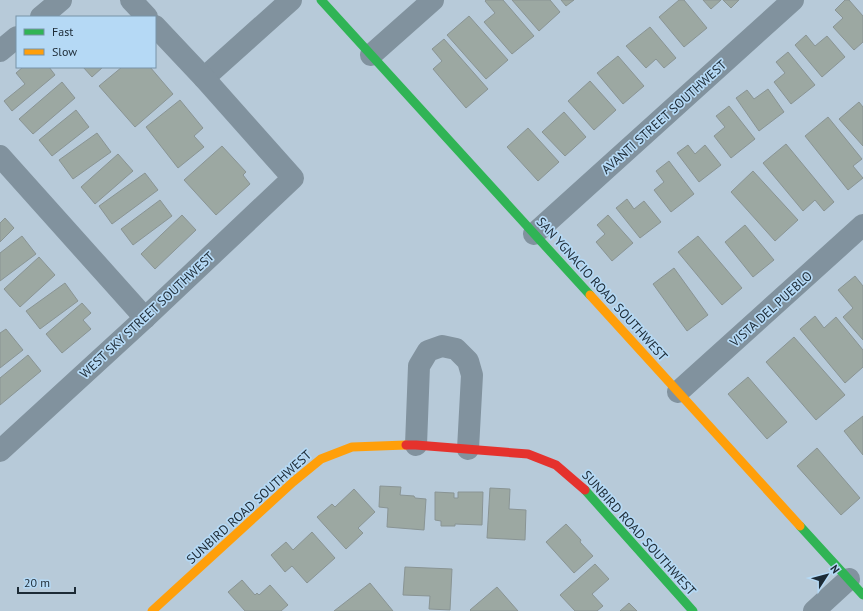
<svg xmlns="http://www.w3.org/2000/svg" width="863" height="611" font-family="'PT Sans',sans-serif">
	<rect width="100%" height="100%" fill="#b7cad9"/>
	<!-- building -->
	<g fill="#9ca8a2" stroke="#899494">
		<polygon points="486,0 503,0 534,36 512,54 484,22 495,13 485,1"/>
		<polygon points="512,0 550,0 560,12 539,31"/>
		<polygon points="561,0 574,0 566,6"/>
		<polygon points="679,0 684,0 707,28 684,47 659,17"/>
		<polygon points="703,0 721,0 711,9"/>
		<polygon points="723,0 739,0 731,8"/>
		<polygon points="845,0 849,0 863,16 863,42 854,50 833,27 843,18 835,10"/>
		<polygon points="469,16 508,60 486,79 447,35"/>
		<polygon points="650,27 676,58 664,68 656,59 646,68 626,46"/>
		<polygon points="806,35 815,46 827,36 845,57 822,77 795,45"/>
		<polygon points="444,39 488,89 466,108 433,69 442,61 432,49"/>
		<polygon points="788,52 815,85 791,104 774,82 785,73 776,62"/>
		<polygon points="618,56 644,86 623,104 597,73"/>
		<polygon points="23,67 49,67 55,75 12,111 4,101 25,84 16,73"/>
		<polygon points="83,67 103,67 92,77"/>
		<polygon points="122,67 150,67 173,94 135,127 99,86"/>
		<polygon points="590,81 616,110 594,130 568,101"/>
		<polygon points="62,82 75,98 33,134 19,119"/>
		<polygon points="768,89 784,112 759,131 736,98 747,90 754,99"/>
		<polygon points="180,100 203,128 194,136 204,147 178,168 146,127"/>
		<polygon points="859,102 863,107 863,146 839,119"/>
		<polygon points="729,106 755,139 731,158 714,136 725,127 716,116"/>
		<polygon points="76,110 89,127 52,156 39,140"/>
		<polygon points="564,112 586,137 565,156 542,132"/>
		<polygon points="828,117 862,159 853,166 863,178 848,190 805,136"/>
		<polygon points="528,128 559,162 538,181 507,147"/>
		<polygon points="97,133 111,152 73,179 59,160"/>
		<polygon points="786,144 834,202 824,211 815,200 803,211 763,163"/>
		<polygon points="688,145 695,154 705,145 721,165 699,182 677,153"/>
		<polygon points="222,146 246,172 243,175 250,184 216,215 184,180"/>
		<polygon points="118,154 133,171 95,204 81,187"/>
		<polygon points="669,161 694,194 671,212 654,190 664,182 656,171"/>
		<polygon points="753,171 798,220 775,241 731,192"/>
		<polygon points="145,173 158,190 112,224 99,206"/>
		<polygon points="627,199 634,209 644,201 661,222 640,238 616,208"/>
		<polygon points="160,200 172,216 133,245 121,229"/>
		<polygon points="182,215 196,230 155,269 141,254"/>
		<polygon points="608,215 633,243 612,261 596,242 605,234 597,225"/>
		<polygon points="5,218 14,228 0,242 0,223"/>
		<polygon points="745,225 774,260 753,277 725,242"/>
		<polygon points="22,236 36,254 0,281 0,253"/>
		<polygon points="698,236 742,288 722,305 678,252"/>
		<polygon points="39,257 55,275 20,307 4,289"/>
		<polygon points="674,268 708,315 687,331 653,284"/>
		<polygon points="855,276 863,286 863,340 843,317 853,308 838,290"/>
		<polygon points="65,283 78,301 40,329 26,311"/>
		<polygon points="82,303 91,313 83,320 91,329 62,353 46,334"/>
		<polygon points="815,316 824,328 836,317 863,350 863,367 845,383 800,329"/>
		<polygon points="6,329 23,350 0,368 0,333"/>
		<polygon points="794,337 845,395 816,420 766,362"/>
		<polygon points="28,355 41,371 0,405 0,378"/>
		<polygon points="748,377 787,422 767,439 728,394"/>
		<polygon points="863,416 863,455 844,431"/>
		<polygon points="817,448 860,498 841,515 797,466"/>
		<polygon points="380,486 401,487 400,495 414,496 415,498 426,499 424,530 387,527 388,508 379,507"/>
		<polygon points="490,488 510,489 509,509 526,510 525,540 487,538"/>
		<polygon points="354,489 375,512 358,528 363,533 346,549 317,517 332,504 335,507"/>
		<polygon points="435,492 454,493 454,498 458,498 458,492 483,492 482,525 455,524 455,526 441,526 441,521 435,520"/>
		<polygon points="566,524 581,540 580,542 593,556 574,573 546,542"/>
		<polygon points="312,532 335,558 307,583 292,566 285,572 271,555 286,542 293,550"/>
		<polygon points="595,564 609,579 592,594 603,606 597,611 575,611 560,595"/>
		<polygon points="405,567 452,569 450,610 429,609 430,596 403,595"/>
		<polygon points="242,580 255,595 257,593 259,595 270,585 288,605 281,611 245,611 228,592"/>
		<polygon points="370,583 393,611 334,611"/>
		<polygon points="497,587 518,611 471,611 470,610"/>
		<polygon points="629,603 637,611 620,611"/>
	</g>
	<g fill="none" stroke-linecap="round" stroke-linejoin="round">
		<!-- street -->
		<g stroke="#81929e" stroke-width="22">
			<polyline points="131,0 147,17"/>
			<polyline points="41,17 61,0"/>
			<polyline points="0,51 17,37"/>
			<polyline points="371,55 433,0"/>
			<polyline points="204,78 291,0"/>
			<polyline points="0,156 145,318"/>
			<polyline points="534,234 793,0"/>
			<polyline points="678,392 863,225"/>
			<polyline points="416,445 419,366 428,351 442,346 456,349 468,361 472,375 468,449"/>
			<polyline points="0,451 145,318 293,178 204,78 155,26"/>
			<polyline points="814,611 849,579"/>
		</g>
		<!-- fast -->
		<g stroke="#30b455" stroke-width="9">
			<polyline points="321,0 590,295"/>
			<polyline points="585,490 693,611"/>
			<polyline points="800,526 863,595"/>
		</g>
		<!-- slow -->
		<g stroke="#ff9f0a" stroke-width="9">
			<polyline points="590,295 800,526"/>
			<polyline points="152,611 293,482 321,459 352,447 406,445"/>
		</g>
		<!-- jam -->
		<polyline stroke="#e5322d" stroke-width="9" points="406,445 416,445 528,454 556,465 585,490"/>
	</g>
	<g text-anchor="middle" dominant-baseline="central" stroke-width="3.5" stroke-linejoin="round" paint-order="stroke">
		<!-- street labels -->
		<g font-size="13" fill="#1c2a35" stroke="#b5d9f5">
			<text transform="translate(664 117) rotate(-42)">AVANTI STREET SOUTHWEST</text>
			<text transform="translate(602 289) rotate(48)">SAN YGNACIO ROAD SOUTHWEST</text>
			<text transform="translate(771 309) rotate(-42)">VISTA DEL PUEBLO</text>
			<text transform="translate(147 315) rotate(-43)">WEST SKY STREET SOUTHWEST</text>
			<text transform="translate(249 507) rotate(-42)">SUNBIRD ROAD SOUTHWEST</text>
			<text transform="translate(639 533) rotate(48)">SUNBIRD ROAD SOUTHWEST</text>
		</g>
	</g>
	<!-- legend -->
	<rect x="16" y="16" width="140" height="52" fill="#b5d9f5" stroke="#7893a8"/>
	<rect x="24" y="29" width="20" height="6" fill="#30b455" stroke="#7893a8"/>
	<text x="52" y="36" font-size="12" fill="#1c2a35">Fast</text>
	<rect x="24" y="49" width="20" height="6" fill="#ff9f0a" stroke="#7893a8"/>
	<text x="52" y="56" font-size="12" fill="#1c2a35">Slow</text>
	<!-- north arrow -->
	<g transform="translate(827 575) rotate(54)" stroke="#b5d9f5" stroke-width="3" paint-order="stroke">
	<path d="M0-3L7 15L0 10L-7 15Z" fill="#1c2a35"/>
	<text y="-6" font-size="11" font-weight="bold" text-anchor="middle" fill="#1c2a35">N</text>
	</g>
	<!-- scale -->
	<path d="M18 587v6h57v-6" fill="none" stroke="#1c2a35" stroke-width="2"/>
	<text x="24" y="587" font-size="12" fill="#1c2a35" stroke="#b5d9f5" stroke-width="3" paint-order="stroke">20 m</text>
</svg>
